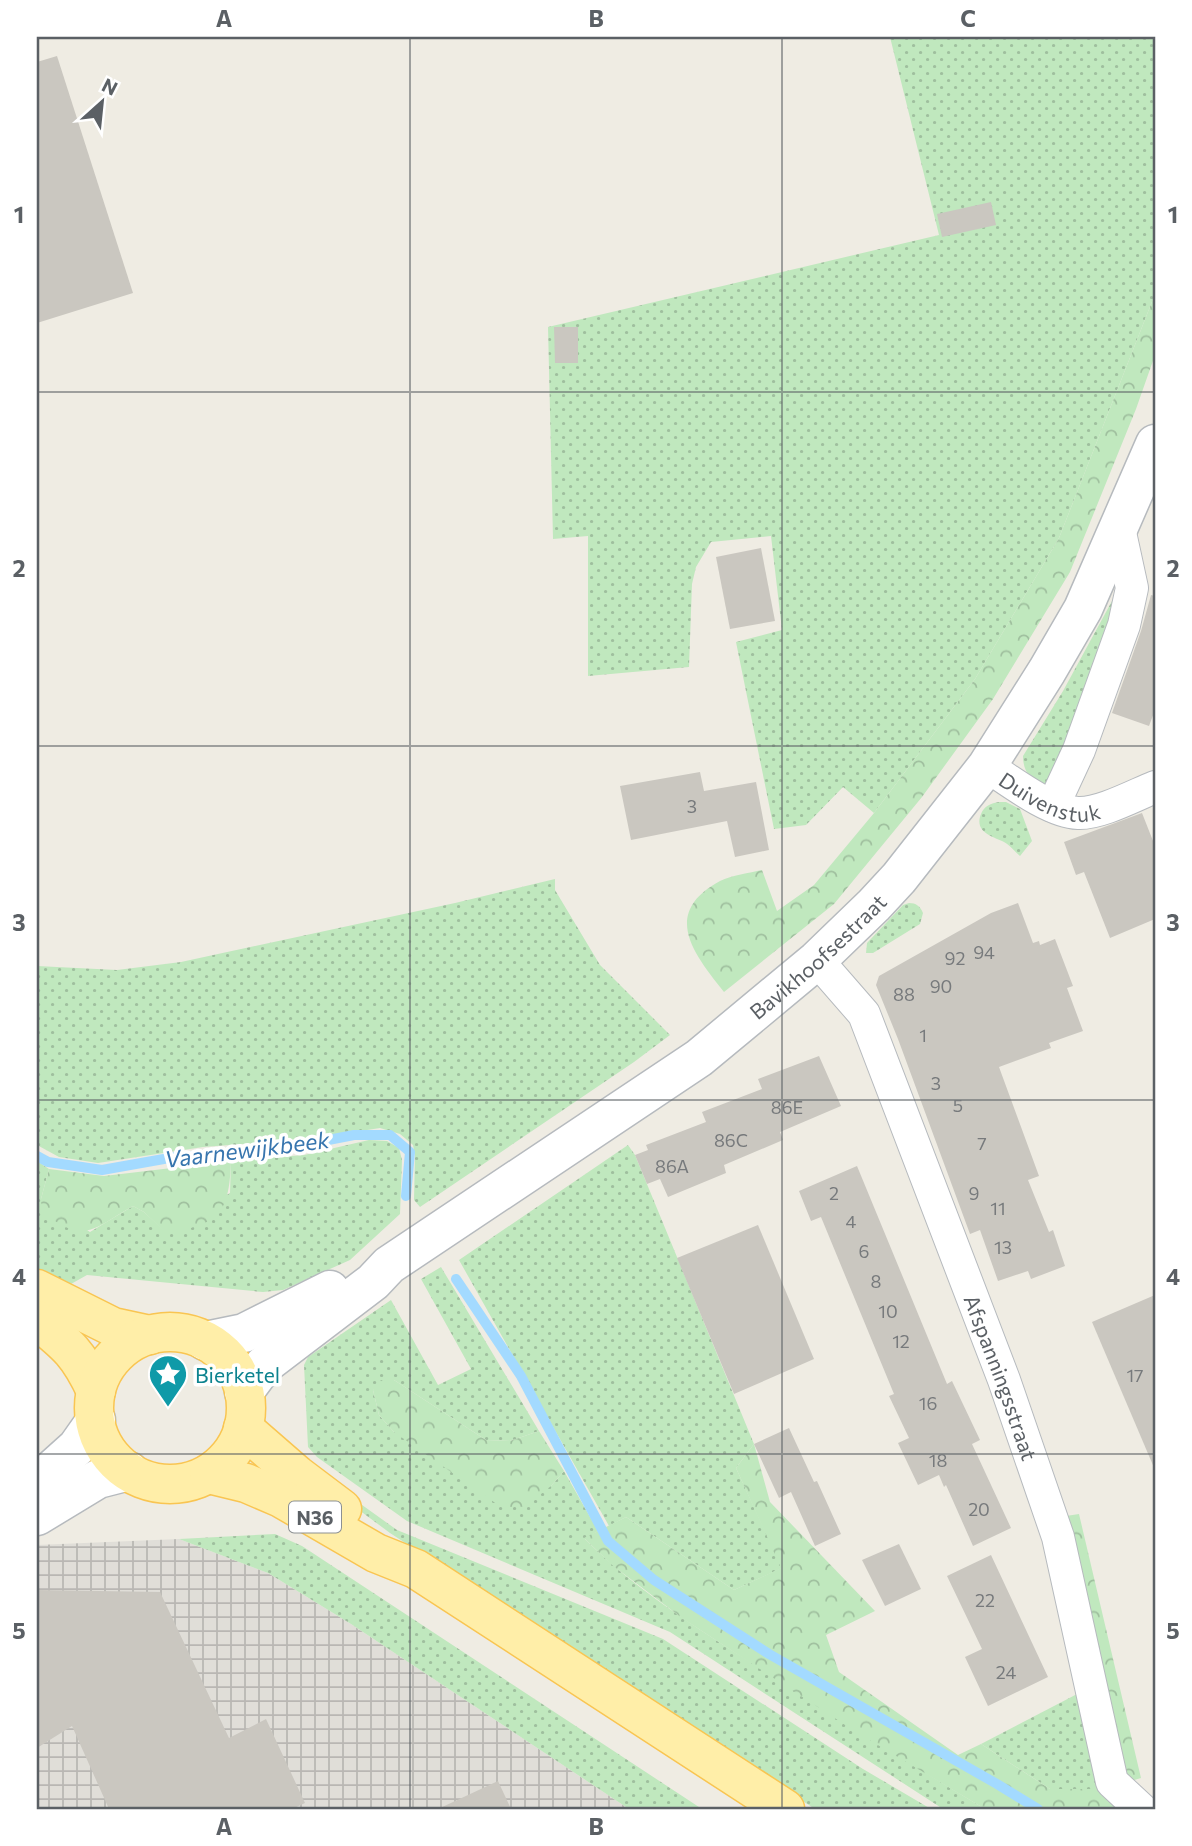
<svg xmlns="http://www.w3.org/2000/svg" width="1192" height="1846" font-family="Commissioner,sans-serif">
	<defs>
		<pattern id="industrial-grid" width="8" height="8" patternUnits="userSpaceOnUse" patternTransform="scale(1.75)"><rect width="8" height="8" fill="#e0ded8"/><path d="M0 4h8M4 0v8" fill="none" stroke="#b9b7b3"/></pattern>
		<pattern id="grass-dots" width="8" height="8" patternUnits="userSpaceOnUse" patternTransform="scale(1.75)"><rect width="8" height="8" fill="#c0e8be"/><path d="M2 2h.1M6 6h.1" fill="none" stroke="#9fbf9e" stroke-width="1.8" stroke-linecap="round"/></pattern>
		<pattern id="forest-crowns" width="20" height="18" patternUnits="userSpaceOnUse" patternTransform="scale(1.75)"><rect width="20" height="18" fill="#c0e8be"/><path d="M2 6a3 3 0 1 1 6 0M12 15a3 3 0 1 1 6 0" fill="none" stroke="#9fbf9e"/></pattern>
	</defs>
	<rect width="100%" height="100%" fill="#efece3"/>
	<!-- industrial -->
	<polygon fill="url(#industrial-grid)" points="179,1539 268,1573 351,1624 629,1809 37,1809 37,1545"/>
	<!-- grass -->
	<g fill="url(#grass-dots)">
		<polygon points="890,37 1155,37 1155,294 1059,538 975,679 874,813 843,787 806,825 774,829 736,642 782,630 771,536 711,542 696,567 692,584 689,667 588,676 588,536 553,539 548,327 939,235"/>
		<path d="M1117 599 1079 725 1047 784C1031 782 1023 772 1023 756L1063 691 1112 601Z"/>
		<path d="M999 802H1006L1020 809 1032 841 1020 856C1015 852 1008 843 1002 841 991 836 974 831 981 814 984 806 991 803 999 802Z"/>
		<polygon points="555,879 555,890 600,965 670,1035 634,1062 420,1207 414,1200 415,1155 413,1145 400,1134 380,1128 309,1139 203,1147 98,1163 59,1157 37,1145 37,966 117,970 181,962 455,903"/>
		<path d="M909 903C916 903 920 906 923 913L920 924 873 953H866L867 943 903 905Z"/>
		<polygon points="369,1140 387,1141 399,1148 402,1160 400,1214 350,1260 283,1290 263,1292 87,1275 71,1284 59,1281 37,1268 37,1161 49,1169 41,1199 90,1232 133,1206 144,1212 166,1232 230,1193 231,1161 304,1155"/>
		<polygon points="628,1145 635,1155 754,1444 736,1468 782,1568 734,1590 626,1517 609,1526 459,1260"/>
		<path d="M441 1267 539 1431 510 1441 486 1440 394 1380 373 1390 379 1415 394 1432 551 1486 564 1471 598 1531 585 1539C635 1589 695 1627 755 1665 831 1715 907 1762 985 1809H943L670 1632 407 1521 317 1457 308 1447 304 1365 308 1357 391 1300 438 1385 471 1369 421 1279Z"/>
		<polygon points="309,1467 397,1530 663,1639 863,1769 931,1809 815,1809 390,1533 305,1470"/>
		<polygon points="275,1534 302,1546 702,1809 629,1809 351,1624 268,1573 179,1539"/>
		<polygon points="1079,1693 1103,1789 1050,1789 981,1744"/>
	</g>
	<!-- forest -->
	<g fill="url(#forest-crowns)">
		<path d="M1155 294V355L1136 409 1070 572 993 699 922 797 834 904 724 992C693 953 661 913 720 881 732 875 749 873 762 870L777 911 814 885 874 813 975 679 1059 538Z"/>
		<path d="M231 1161C229 1215 219 1224 166 1233L144 1212 133 1206C93 1229 85 1245 42 1212L41 1199 49 1169 104 1176Z"/>
		<polygon points="380,1380 394,1380 486,1440 510,1441 539,1431 564,1471 551,1486 524,1507 501,1507 394,1432 379,1415 373,1390"/>
		<polygon points="754,1444 770,1502 875,1611 826,1635 839,1672 958,1755 981,1744 1050,1789 1103,1789 1040,1520 1079,1514 1141,1778 1104,1789 1127,1809 985,1809 856,1732 682,1618 612,1565 584,1538 626,1517 734,1590 781,1568 736,1468"/>
	</g>
	<g fill="none" stroke-linecap="round" stroke-linejoin="round">
		<!-- stream -->
		<g stroke="#a3daff" stroke-width="10">
			<polyline points="37,1156 48,1162 102,1170 175,1157 261,1153 354,1135 390,1135 410,1152 406,1196"/>
			<polyline points="456,1279 521,1376 608,1541 654,1580 769,1654 997,1784 1038,1809"/>
		</g>
	</g>
	<!-- building -->
	<g fill="#cac7c0">
		<polygon points="57,56 133,293 37,323 37,62"/>
		<polygon points="991,202 996,225 942,237 937,214"/>
		<polygon points="554,327 578,327 578,363 555,363"/>
		<polygon points="761,548 775,621 730,629 716,557"/>
		<polygon points="1151,595 1155,596 1155,710 1149,726 1112,713 1141,631"/>
		<polygon points="700,772 704,791 756,782 769,850 735,857 727,821 631,840 620,786"/>
		<polygon points="1142,813 1155,846 1155,919 1110,938 1084,872 1076,875 1064,842"/>
		<polygon points="1018,903 1033,943 1039,941 1040,945 1055,939 1073,986 1067,988 1083,1031 1049,1043 1051,1048 999,1067 1039,1176 1028,1180 1049,1232 1053,1230 1065,1266 1031,1279 1028,1271 998,1281 980,1230 970,1234 898,1039 876,985 879,976 991,913"/>
		<polygon points="819,1056 841,1106 780,1132 783,1140 724,1165 726,1173 668,1197 660,1179 647,1184 635,1155 648,1150 646,1145 706,1122 702,1112 762,1089 758,1079"/>
		<polygon points="857,1166 947,1384 952,1381 980,1440 972,1444 1011,1528 973,1546 946,1485 944,1487 939,1475 918,1485 898,1443 909,1438 889,1396 894,1394 821,1217 811,1221 799,1191"/>
		<polygon points="758,1225 814,1359 734,1394 677,1258"/>
		<polygon points="1155,1295 1155,1470 1092,1322"/>
		<polygon points="789,1428 814,1482 817,1481 841,1534 815,1546 791,1492 779,1498 754,1444"/>
		<polygon points="899,1544 921,1589 885,1606 862,1560"/>
		<polygon points="991,1555 1048,1677 988,1706 965,1657 982,1649 947,1576"/>
		<polygon points="37,1590 160,1592 229,1738 266,1719 305,1803 292,1809 109,1809 72,1726 37,1748"/>
		<polygon points="498,1781 511,1809 438,1809"/>
	</g>
	<g fill="none" stroke-linecap="round" stroke-linejoin="round">
		<!-- minor casing -->
		<g stroke="#b6babe" stroke-width="34">
			<g id="minor">
				<path id="s1" d="M987 766C1010 781 1050 812 1078 813 1100 814 1135 795 1155 787"/>
				<polyline points="1053,806 1079,750 1124,625 1132,588 1119,528"/>
				<path id="s2" d="M817 960 864 1014 1004 1380 1058 1537 1112 1782 1141 1809"/>
			</g>
		</g>
		<!-- tertiary casing -->
		<g stroke="#b6babe" stroke-width="41">
			<g id="tertiary">
				<polyline points="205,1341 244,1333 330,1290"/>
				<path id="s3" d="M244 1392 264 1365 373 1282 389 1265 699 1058 817 960 874 905 899 878 987 766 1047 671 1083 609 1155 444"/>
				<polyline points="37,1483 77,1447 96,1420"/>
				<polyline points="37,1516 98,1479 129,1471"/>
			</g>
		</g>
		<!-- primary casing -->
		<g stroke="#f9c552" stroke-width="41">
			<g id="primary">
				<polyline points="37,1289 113,1327 150,1335"/>
				<path d="M37 1320C68 1345 79 1354 96 1391"/>
				<circle cx="170" cy="1408" r="76"/>
				<polyline points="243,1428 297,1475 342,1509"/>
				<polyline points="209,1474 246,1483 281,1498 376,1553 416,1569 785,1809"/>
			</g>
		</g>
		<!-- minor -->
		<use href="#minor" stroke="#fff" stroke-width="32"/>
		<!-- tertiary -->
		<use href="#tertiary" stroke="#fff" stroke-width="38"/>
		<!-- primary -->
		<use href="#primary" stroke="#ffeea8" stroke-width="38"/>
	</g>
	<!-- grid -->
	<path fill="none" stroke="#5b6065" stroke-width="2" stroke-opacity="0.55" d="M410 37V1809M782 37V1809M37 392H1155M37 746H1155M37 1100H1155M37 1454H1155"/>
	<!-- icons -->
	<defs>
		<g id="sight-pin" transform="scale(2.0125)"><path d="M0 17L-7.5 6A9.5 9.5 0 1 1 7.5 6Z" fill="#0f9aa8" stroke="#fff"/><path d="M0-6L1.8-2.2L6-1.7L2.9 1.2L3.7 5.4L0 3.3L-3.7 5.4L-2.9 1.2L-6-1.7L-1.8-2.2Z" fill="#fff"/></g>
	</defs>
	<g fill-rule="evenodd">
		<use href="#sight-pin" x="168" y="1374"/>
	</g>
	<g text-anchor="middle" dominant-baseline="central" stroke-width="7" stroke-linejoin="round" paint-order="stroke">
		<!-- number labels -->
		<g font-size="18" fill="#777a7c">
			<text x="692" y="806">3</text>
			<text x="984" y="952">94</text>
			<text x="955" y="958">92</text>
			<text x="941" y="986">90</text>
			<text x="904" y="994">88</text>
			<text x="923" y="1035">1</text>
			<text x="936" y="1083">3</text>
			<text x="958" y="1105">5</text>
			<text x="787" y="1107">86E</text>
			<text x="731" y="1140">86C</text>
			<text x="982" y="1143">7</text>
			<text x="672" y="1166">86A</text>
			<text x="834" y="1193">2</text>
			<text x="974" y="1193">9</text>
			<text x="998" y="1208">11</text>
			<text x="851" y="1221">4</text>
			<text x="1003" y="1247">13</text>
			<text x="864" y="1251">6</text>
			<text x="876" y="1281">8</text>
			<text x="888" y="1311">10</text>
			<text x="901" y="1341">12</text>
			<text x="1135" y="1375">17</text>
			<text x="928" y="1403">16</text>
			<text x="938" y="1460">18</text>
			<text x="979" y="1509">20</text>
			<text x="985" y="1600">22</text>
			<text x="1006" y="1672">24</text>
		</g>
		<!-- shield labels -->
		<rect fill="#fff" stroke="#8c9093" stroke-width="2" x="289" y="1501.5" width="52" height="31" rx="5"/>
		<g font-size="19" font-weight="bold" fill="#5b6065">
			<text x="315" y="1517">N36</text>
		</g>
		<!-- street labels -->
		<g font-size="21" fill="#5b6065" stroke="#fff">
			<text stroke="none"><textPath href="#s1" startOffset="72">Duivenstuk</textPath></text>
			<text stroke="none"><textPath href="#s3" startOffset="723">Bavikhoofsestraat</textPath></text>
			<text stroke="none"><textPath href="#s2" startOffset="460">Afspanningsstraat</textPath></text>
		</g>
		<!-- culture labels -->
		<g font-size="21" fill="#0d838f" stroke="#fff" text-anchor="start">
			<text x="195" y="1374">Bierketel</text>
		</g>
		<!-- water labels -->
		<g font-size="23" font-style="italic" fill="#3775ae" stroke="#fff">
			<text transform="translate(247 1149) rotate(-7)">Vaarnewijkbeek</text>
		</g>
	</g>
	<!-- border -->
	<rect width="1192" height="1846" fill="none" stroke="#ffffff" stroke-width="77"/>
	<!-- north arrow -->
	<g transform="translate(102 102) rotate(27)" stroke="#ffffff" stroke-width="5" paint-order="stroke">
	<path d="M0-5L12 26L0 18L-12 26Z" fill="#5b6065"/>
	<text y="-10" font-size="19" font-weight="bold" text-anchor="middle" fill="#5b6065">N</text>
	</g>
	<rect x="38" y="38" width="1116" height="1770" fill="none" stroke="#5b6065" stroke-width="2.5"/>
	<g font-size="23" text-anchor="middle" font-weight="bold" fill="#5b6065">
		<text x="224" y="27">A</text>
		<text x="596" y="27">B</text>
		<text x="968" y="27">C</text>
		<text x="19" y="223">1</text>
		<text x="1173" y="223">1</text>
		<text x="19" y="577">2</text>
		<text x="1173" y="577">2</text>
		<text x="19" y="931">3</text>
		<text x="1173" y="931">3</text>
		<text x="19" y="1285">4</text>
		<text x="1173" y="1285">4</text>
		<text x="19" y="1639">5</text>
		<text x="1173" y="1639">5</text>
		<text x="224" y="1835">A</text>
		<text x="596" y="1835">B</text>
		<text x="968" y="1835">C</text>
	</g>
</svg>
